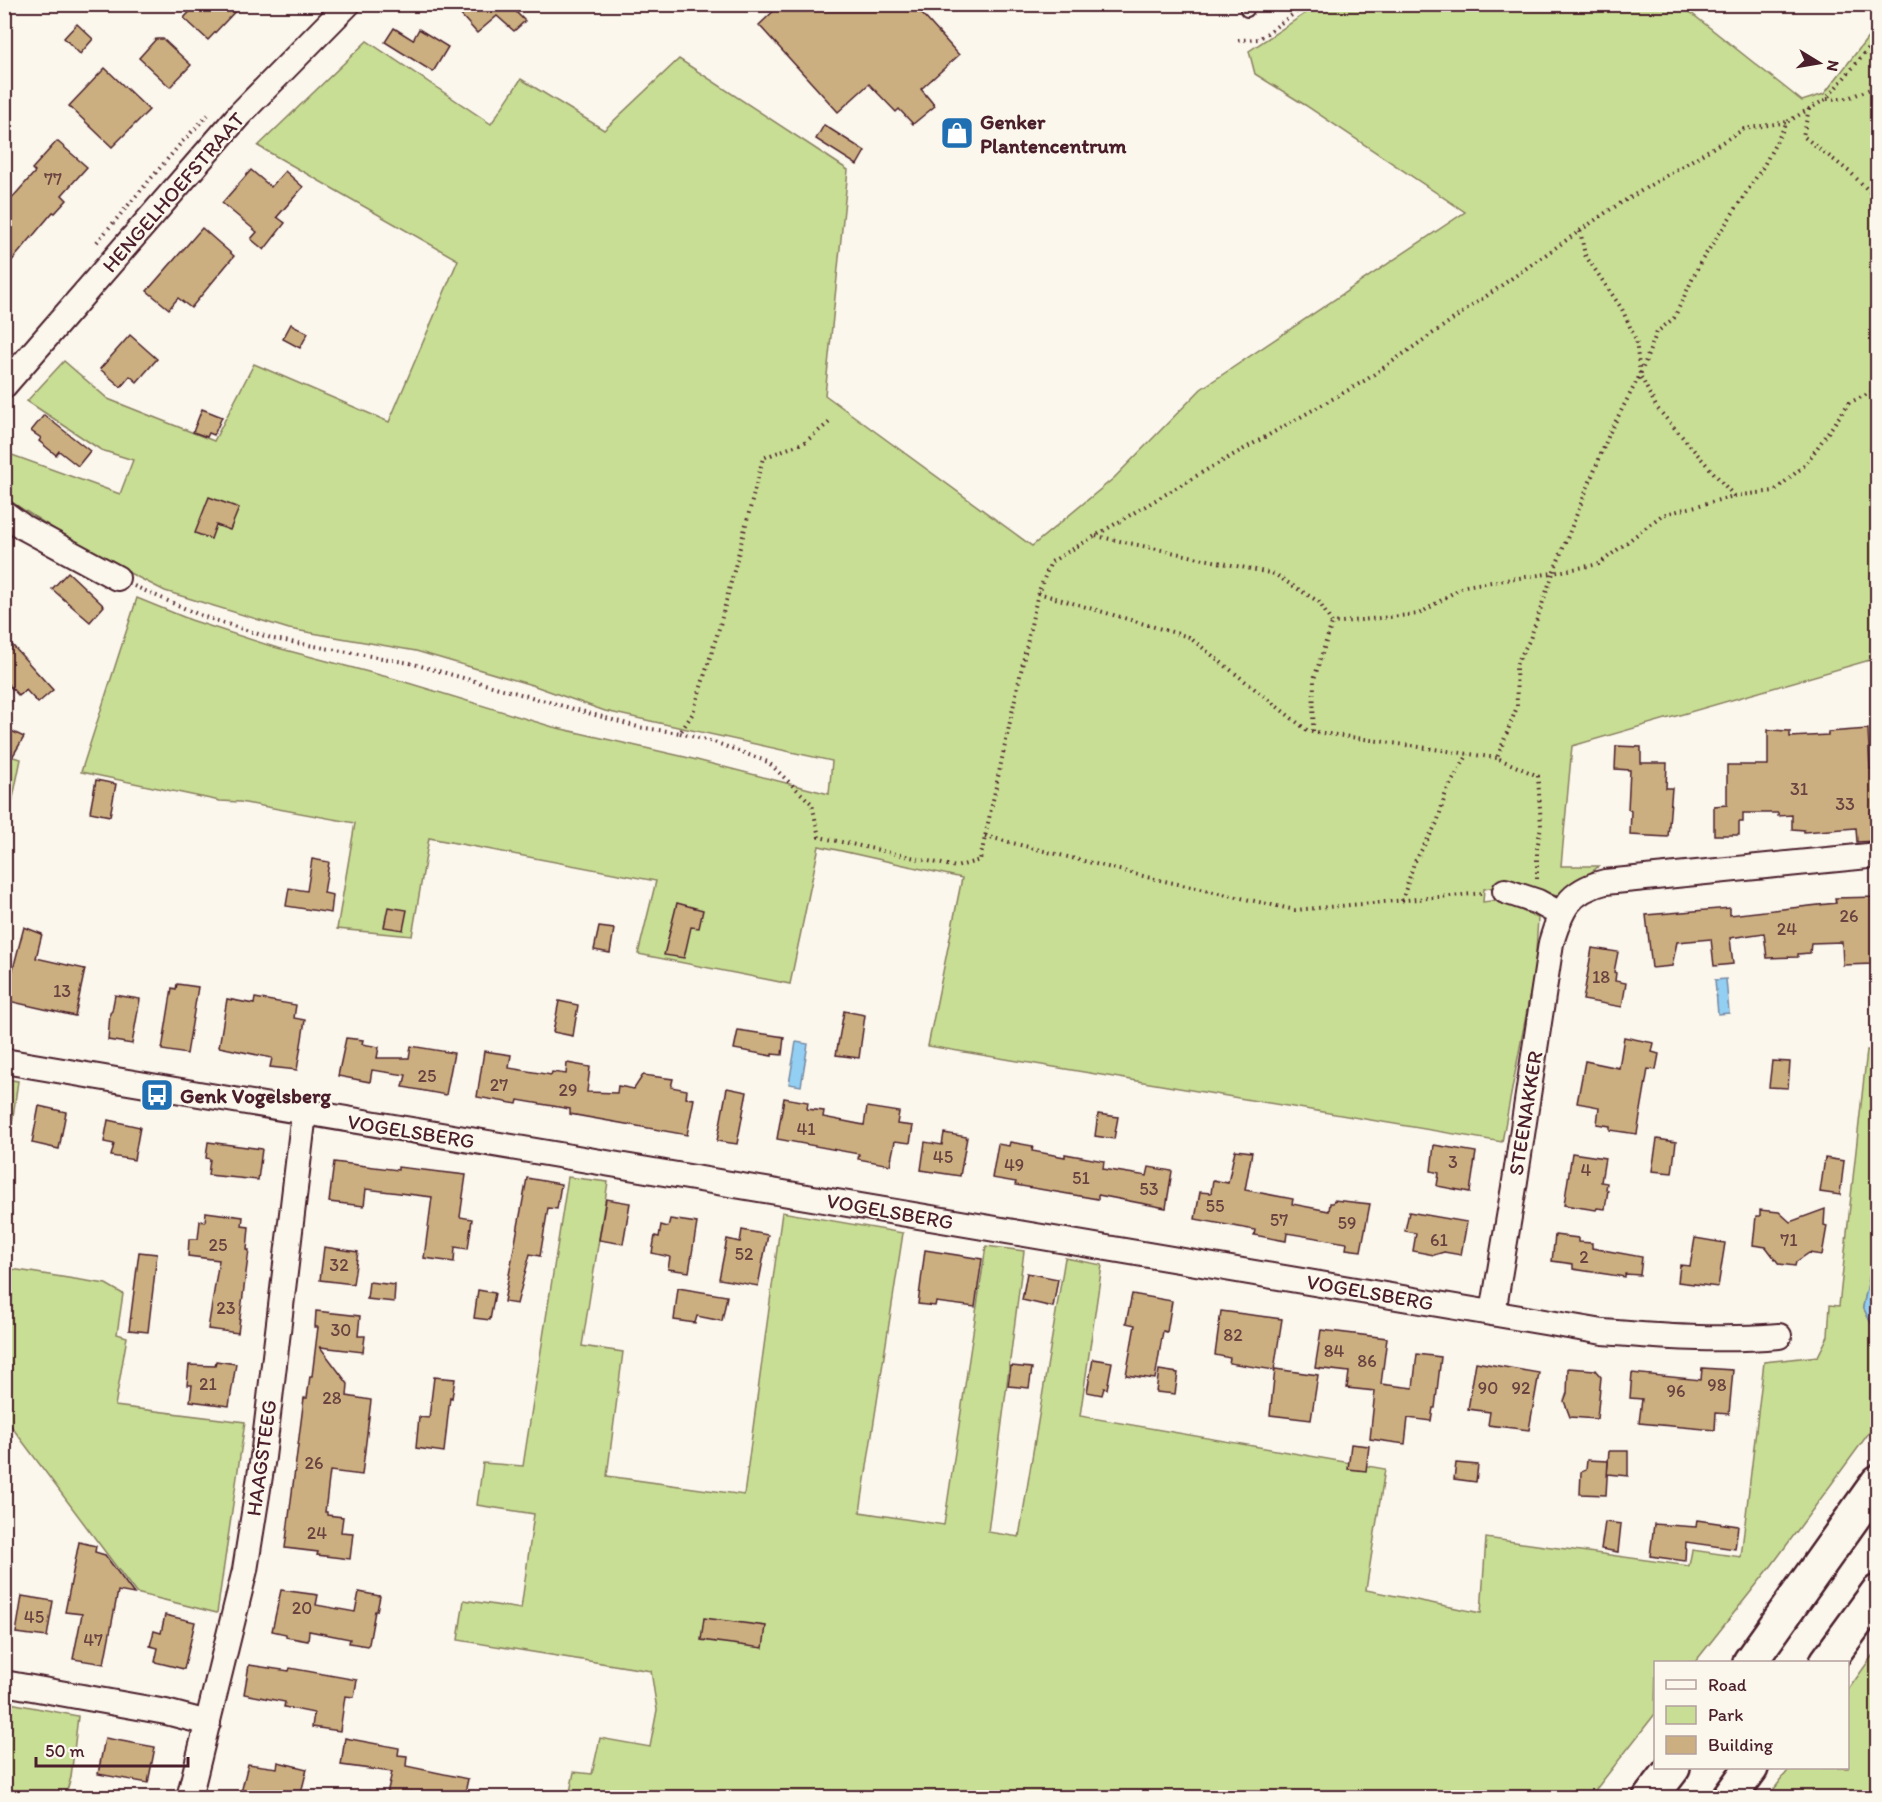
<svg xmlns="http://www.w3.org/2000/svg" width="1882" height="1802" font-family="Itim,sans-serif">
	<rect width="100%" height="100%" fill="#fbf7ec"/>
	<filter id="ink" filterUnits="userSpaceOnUse"><feTurbulence type="fractalNoise" baseFrequency=".0167" numOctaves="2"/><feDisplacementMap in="SourceGraphic" scale="12" xChannelSelector="R" yChannelSelector="G"/><feConvolveMatrix kernelMatrix="1 2 1 2 8 2 1 2 1" color-interpolation-filters="sRGB"/></filter>
	<g filter="url(#ink)">
		<!-- green -->
		<g fill="#c8de94" stroke="#897e60" stroke-width="1.5">
			<polygon points="1318,5 1681,5 1802,101 1824,94 1877,26 1877,658 1572,746 1561,866 1599,866 1560,897 1516,884 1484,889 1483,902 1499,900 1538,918 1535,968 1502,1142 928,1046 962,878 819,846 790,984 638,954 656,881 429,838 412,936 337,929 355,823 240,802 220,801 81,772 137,598 191,620 274,647 395,679 553,727 685,757 829,794 832,761 605,711 532,685 416,651 289,629 165,591 100,558 5,498 4,452 120,494 133,460 101,450 27,401 64,361 108,399 214,441 254,364 389,422 458,260 258,146 367,41 491,124 521,79 604,130 679,59 848,170 825,395 1032,546 1114,478 1201,389 1465,212 1305,105 1255,74 1249,51"/>
			<polygon points="5,755 21,759 5,837"/>
			<polygon points="1867,1050 1877,1051 1877,1208 1874,1255 1863,1307 1871,1323 1877,1323 1877,1422 1772,1565 1695,1662 1656,1662 1655,1714 1590,1797 569,1797 574,1772 592,1774 600,1738 650,1747 657,1710 651,1671 458,1640 464,1600 521,1609 534,1514 477,1505 483,1463 523,1466 568,1177 608,1182 582,1346 623,1352 607,1476 744,1495 782,1212 903,1233 860,1512 944,1525 986,1246 1024,1251 988,1532 1019,1537 1065,1258 1102,1265 1080,1416 1385,1469 1366,1590 1481,1613 1486,1538 1689,1566 1692,1550 1741,1557 1764,1362 1818,1356 1828,1336 1830,1305 1839,1306"/>
			<polygon points="5,1079 18,1081 5,1174 4,1079"/>
			<polygon points="5,1268 106,1284 123,1294 117,1334 127,1337 115,1406 245,1422 217,1613 136,1593 5,1418"/>
			<polygon points="1877,1649 1877,1797 1768,1797 1790,1768 1848,1768 1848,1690"/>
			<polygon points="5,1702 78,1716 71,1777 65,1797 5,1797"/>
		</g>
		<!-- water -->
		<g fill="#93cff3" stroke="#7689a3" stroke-width="1.5">
			<polygon points="1726,979 1729,1013 1718,1014 1715,980"/>
			<polygon points="796,1042 808,1044 801,1086 789,1084"/>
			<polygon points="1877,1208 1878,1323 1871,1323 1863,1307 1874,1255"/>
		</g>
		<!-- building -->
		<g fill="#cbaf80" stroke="#4a1f2b" stroke-width="1.5">
			<polygon points="197,4 242,4 208,40 184,18"/>
			<polygon points="451,4 527,4 517,13 525,21 514,31 497,16 477,33"/>
			<polygon points="781,4 913,4 959,55 921,89 935,106 913,124 899,109 896,112 869,84 838,112 759,25"/>
			<polygon points="77,24 93,39 80,54 64,38"/>
			<polygon points="394,28 413,40 419,29 448,47 433,72 385,42"/>
			<polygon points="156,39 163,39 191,65 170,87 139,58"/>
			<polygon points="105,68 149,110 112,147 69,106"/>
			<polygon points="824,125 865,151 857,165 816,139"/>
			<polygon points="57,141 87,167 62,195 67,200 55,213 53,212 4,270 4,207 35,172 32,169"/>
			<polygon points="251,170 271,187 285,171 303,187 277,217 285,223 264,250 251,239 257,232 222,203"/>
			<polygon points="202,228 234,256 191,308 178,298 169,309 147,291"/>
			<polygon points="291,324 308,333 300,348 283,339"/>
			<polygon points="130,335 157,359 137,382 130,376 121,387 100,369"/>
			<polygon points="202,409 222,417 214,435 209,433 207,437 193,432"/>
			<polygon points="44,415 90,451 78,466 59,451 56,455 39,441 41,438 31,431"/>
			<polygon points="209,497 239,508 230,530 216,525 211,539 195,533"/>
			<polygon points="68,572 104,606 90,622 52,589"/>
			<polygon points="4,636 53,690 38,703 26,690 19,696 4,680"/>
			<polygon points="1868,729 1870,769 1878,769 1878,787 1875,787 1877,813 1873,813 1875,841 1857,842 1856,828 1804,832 1804,830 1792,829 1792,815 1778,816 1778,813 1743,813 1743,822 1739,822 1739,835 1714,835 1714,806 1727,805 1727,765 1768,765 1768,730 1790,731 1790,737 1828,735 1828,732"/>
			<polygon points="9,730 24,737 4,771 4,740"/>
			<polygon points="1616,746 1641,747 1641,763 1667,763 1666,788 1672,788 1668,837 1630,835 1631,811 1628,809 1630,770 1615,769"/>
			<polygon points="96,780 116,784 110,816 90,812"/>
			<polygon points="312,859 329,862 324,893 333,895 331,913 286,906 289,888 307,891"/>
			<polygon points="1878,897 1878,956 1873,957 1874,964 1843,965 1842,942 1811,943 1810,953 1798,954 1798,957 1767,958 1764,933 1730,938 1733,964 1714,966 1711,939 1677,942 1672,966 1652,968 1646,915 1730,908 1730,915 1836,903 1835,898"/>
			<polygon points="677,903 703,910 699,928 691,927 684,958 664,955"/>
			<polygon points="388,907 407,910 403,930 384,927"/>
			<polygon points="24,927 42,934 36,958 85,969 75,1016 4,1000 4,972 12,973"/>
			<polygon points="599,927 614,929 610,953 594,950"/>
			<polygon points="1592,948 1618,952 1614,972 1616,973 1615,981 1626,983 1622,1007 1583,1000"/>
			<polygon points="177,984 198,987 187,1054 162,1050 172,988 176,989"/>
			<polygon points="115,995 140,999 132,1044 108,1040 110,1013 112,1011"/>
			<polygon points="255,998 296,1005 294,1018 305,1020 297,1070 270,1067 272,1058 219,1047 227,999 254,1004"/>
			<polygon points="559,1001 578,1005 573,1036 553,1032"/>
			<polygon points="844,1011 865,1015 859,1058 836,1055"/>
			<polygon points="738,1030 784,1037 782,1055 772,1054 772,1056 734,1049"/>
			<polygon points="1624,1037 1654,1043 1652,1052 1659,1054 1656,1070 1648,1069 1637,1134 1610,1130 1610,1126 1597,1124 1599,1107 1577,1103 1585,1061 1619,1068"/>
			<polygon points="346,1038 363,1040 362,1044 379,1047 377,1058 409,1058 411,1046 454,1053 446,1095 403,1087 406,1075 372,1070 370,1082 338,1076"/>
			<polygon points="484,1051 511,1055 509,1068 551,1075 552,1072 566,1074 567,1063 590,1067 587,1092 617,1093 618,1086 634,1089 643,1075 673,1079 671,1087 687,1090 686,1098 694,1099 687,1135 570,1114 570,1109 518,1100 517,1104 477,1097"/>
			<polygon points="1772,1061 1790,1062 1788,1088 1769,1087"/>
			<polygon points="727,1088 747,1092 737,1144 717,1141"/>
			<polygon points="784,1098 808,1102 807,1109 824,1111 823,1117 864,1125 867,1107 899,1112 897,1124 913,1126 910,1143 895,1141 890,1165 858,1159 859,1154 777,1139"/>
			<polygon points="39,1106 66,1112 59,1149 32,1143"/>
			<polygon points="1098,1114 1118,1117 1114,1139 1095,1136"/>
			<polygon points="108,1120 140,1127 134,1160 111,1156 114,1144 104,1142"/>
			<polygon points="944,1133 967,1137 960,1176 921,1170 925,1142 942,1145"/>
			<polygon points="1657,1139 1676,1142 1672,1173 1652,1171"/>
			<polygon points="208,1142 262,1149 258,1180 208,1175 210,1159 206,1158"/>
			<polygon points="1010,1142 1033,1146 1032,1151 1065,1157 1065,1154 1104,1161 1103,1169 1147,1176 1149,1167 1172,1171 1166,1208 1098,1195 1098,1199 1015,1185 1016,1182 992,1178 998,1144 1009,1146"/>
			<polygon points="1434,1145 1476,1152 1470,1192 1437,1186 1439,1173 1431,1171"/>
			<polygon points="1235,1150 1252,1152 1245,1190 1293,1199 1292,1204 1329,1211 1330,1203 1333,1203 1334,1200 1370,1204 1361,1251 1346,1249 1347,1243 1287,1233 1286,1241 1254,1235 1255,1230 1195,1219 1200,1192 1211,1193 1213,1180 1228,1183"/>
			<polygon points="1572,1153 1605,1158 1601,1182 1607,1183 1606,1189 1608,1190 1605,1209 1597,1208 1596,1210 1564,1205"/>
			<polygon points="1825,1158 1844,1161 1840,1195 1820,1192"/>
			<polygon points="334,1162 398,1170 398,1167 466,1175 460,1217 472,1219 468,1249 455,1247 454,1262 424,1258 432,1197 366,1189 364,1206 329,1202"/>
			<polygon points="527,1178 561,1184 557,1209 548,1208 540,1256 530,1254 517,1304 504,1302"/>
			<polygon points="606,1199 630,1203 623,1244 599,1240"/>
			<polygon points="1825,1209 1824,1225 1827,1226 1822,1255 1809,1253 1796,1262 1795,1266 1779,1264 1766,1247 1753,1245 1756,1216 1760,1216 1760,1210 1779,1212 1790,1222"/>
			<polygon points="206,1212 243,1217 242,1226 249,1227 247,1250 249,1250 238,1333 208,1329 219,1260 188,1256 189,1239 198,1239 200,1221 205,1222"/>
			<polygon points="1409,1212 1467,1222 1461,1255 1444,1252 1434,1255 1413,1251 1416,1233 1405,1231"/>
			<polygon points="670,1219 697,1223 689,1272 668,1269 670,1257 652,1253 655,1236 659,1237 661,1225 668,1227"/>
			<polygon points="742,1230 768,1235 758,1286 719,1279 727,1239 740,1242"/>
			<polygon points="1555,1235 1578,1238 1578,1242 1592,1243 1592,1248 1642,1257 1640,1275 1625,1274 1625,1277 1573,1269 1573,1264 1552,1261"/>
			<polygon points="1695,1238 1725,1243 1718,1287 1678,1282 1680,1265 1690,1266"/>
			<polygon points="324,1247 358,1252 353,1284 320,1280"/>
			<polygon points="925,1250 982,1259 975,1307 936,1302 935,1306 918,1304"/>
			<polygon points="139,1252 157,1254 148,1332 129,1330"/>
			<polygon points="1027,1273 1058,1279 1053,1307 1022,1300"/>
			<polygon points="369,1282 395,1285 394,1302 367,1299"/>
			<polygon points="678,1288 727,1296 722,1321 697,1316 695,1323 674,1320"/>
			<polygon points="478,1290 495,1293 490,1320 474,1318"/>
			<polygon points="1132,1294 1172,1301 1167,1332 1163,1331 1155,1379 1126,1375 1135,1325 1126,1323"/>
			<polygon points="316,1311 360,1316 358,1336 365,1336 363,1352 320,1347 348,1384 347,1396 371,1400 362,1475 330,1471 325,1512 327,1512 327,1515 343,1517 341,1532 353,1533 350,1559 317,1555 318,1552 285,1548 304,1398 307,1398 310,1376 312,1376 318,1327 315,1327"/>
			<polygon points="1221,1311 1282,1319 1274,1370 1229,1363 1230,1358 1215,1355"/>
			<polygon points="1321,1330 1387,1338 1381,1384 1413,1388 1417,1354 1441,1357 1435,1408 1433,1408 1431,1421 1408,1418 1405,1444 1370,1439 1375,1391 1347,1388 1349,1372 1315,1368"/>
			<polygon points="1093,1359 1112,1362 1107,1389 1104,1388 1102,1395 1087,1392"/>
			<polygon points="216,1361 236,1364 229,1406 190,1401 192,1385 187,1385 189,1365 215,1366"/>
			<polygon points="1476,1362 1539,1373 1529,1430 1488,1425 1490,1412 1468,1409"/>
			<polygon points="1011,1366 1032,1368 1029,1388 1008,1386"/>
			<polygon points="1568,1368 1595,1370 1601,1377 1597,1419 1570,1417 1564,1401 1567,1393"/>
			<polygon points="1702,1368 1733,1370 1729,1414 1716,1413 1715,1430 1639,1423 1642,1399 1630,1398 1632,1373 1701,1380"/>
			<polygon points="1275,1369 1318,1375 1311,1420 1270,1415"/>
			<polygon points="1159,1370 1178,1373 1175,1394 1156,1392"/>
			<polygon points="434,1377 455,1379 452,1398 450,1397 449,1406 444,1452 416,1448 419,1417 429,1418"/>
			<polygon points="1351,1444 1369,1446 1366,1471 1348,1469"/>
			<polygon points="1609,1451 1628,1451 1628,1476 1607,1474"/>
			<polygon points="1587,1460 1608,1461 1606,1495 1580,1494 1581,1472 1586,1470"/>
			<polygon points="1456,1463 1478,1465 1476,1482 1454,1479"/>
			<polygon points="1697,1520 1738,1526 1735,1549 1686,1542 1685,1561 1650,1556 1654,1524 1696,1527"/>
			<polygon points="1605,1522 1621,1524 1618,1552 1601,1549"/>
			<polygon points="79,1542 96,1546 95,1552 105,1555 134,1594 118,1591 104,1664 73,1659 82,1614 65,1612"/>
			<polygon points="281,1590 318,1595 316,1605 355,1612 359,1592 380,1596 377,1611 375,1611 369,1644 367,1646 349,1643 350,1639 309,1631 308,1641 286,1637 286,1634 272,1631"/>
			<polygon points="22,1596 53,1601 47,1637 16,1633"/>
			<polygon points="165,1615 195,1622 184,1669 155,1662 158,1648 150,1646 154,1631 161,1633"/>
			<polygon points="704,1618 766,1626 763,1648 701,1640"/>
			<polygon points="249,1665 289,1671 290,1668 357,1680 354,1697 345,1696 340,1731 312,1727 314,1713 284,1707 285,1702 244,1694"/>
			<polygon points="105,1738 155,1747 148,1783 98,1774"/>
			<polygon points="345,1738 399,1748 398,1755 407,1756 406,1766 468,1779 464,1797 401,1797 387,1794 392,1772 341,1765"/>
			<polygon points="278,1762 307,1769 300,1797 240,1797 248,1764 277,1768"/>
		</g>
		<g fill="none" stroke-linecap="round" stroke-linejoin="round">
			<!-- service casing -->
			<g stroke="#4a1f2b" stroke-width="16">
				<polyline id="service" points="1246,4 1247,10"/>
			</g>
			<!-- minor casing -->
			<g stroke="#4a1f2b" stroke-width="28">
				<g id="minor">
					<polyline points="4,386 240,114 348,4"/>
					<polyline points="4,513 23,527 117,578"/>
					<polyline points="1505,891 1538,902 1560,914"/>
					<path d="M4 1061 1603 1332C1662 1337 1720 1341 1779 1336"/>
					<path d="M1493 1313 1515 1181 1551 943C1561 910 1568 891 1605 882L1878 855"/>
					<polyline points="4,1683 166,1712 208,1723"/>
					<polyline points="189,1798 245,1570 263,1457 304,1113"/>
				</g>
			</g>
			<!-- motorway casing -->
			<g stroke="#4a1f2b" stroke-width="38">
				<g id="motorway">
					<polyline points="1750,1662 1878,1482"/>
					<polyline points="1827,1662 1878,1592"/>
					<polyline points="1650,1798 1673,1768"/>
					<polyline points="1729,1798 1751,1768"/>
				</g>
			</g>
			<!-- path -->
			<g stroke="#4a1f2b" stroke-width="4" stroke-dasharray="1.5 4.5" stroke-linecap="butt">
				<polyline points="1238,40 1259,39 1307,4"/>
				<polyline points="1827,99 1848,98 1878,86"/>
				<polyline points="1809,109 1803,136 1851,173 1878,200"/>
				<polyline points="97,242 182,142 208,115"/>
				<polyline points="1734,496 1657,408 1640,375 1657,332 1674,318 1700,263 1763,167 1787,122 1826,99 1878,38"/>
				<polyline points="1096,536 1274,574 1319,602 1332,623 1419,614 1464,586 1553,573 1610,432 1640,375 1636,340 1622,309 1585,255 1580,230"/>
				<polyline points="134,586 202,616 274,639 410,663 638,727 680,733 693,713 720,625 763,458 805,442 831,421"/>
				<polyline points="1038,593 1189,637 1308,731 1497,758"/>
				<polyline points="1313,731 1314,679 1332,623"/>
				<polyline points="680,733 717,743 768,762 812,804 819,837 956,867 980,860 1038,593 1051,562 1203,472 1366,380 1611,209 1744,129 1787,122"/>
				<polyline points="985,836 1151,878 1295,910 1484,893"/>
				<polyline points="1537,879 1537,849 1541,826 1538,776 1497,758 1517,707 1516,665 1530,639 1553,573 1599,564 1662,515 1734,496 1774,491 1805,465 1849,403 1878,389"/>
				<polyline points="1402,901 1414,863 1437,823 1446,792 1468,754"/>
			</g>
			<!-- service -->
			<use href="#service" stroke="#fbf7ec" stroke-width="12"/>
			<!-- minor -->
			<use href="#minor" stroke="#fbf7ec" stroke-width="24"/>
			<!-- motorway -->
			<use href="#motorway" stroke="#fbf7ec" stroke-width="33"/>
		</g>
	</g>
	<!-- icons -->
	<defs>
		<g id="shop-square" transform="scale(1.725)"><rect x="-9" y="-9" width="18" height="18" rx="4" fill="#1f6fb2" stroke="#fbf7ec"/><path d="M-5-2.5h2.3a2.7 3.5 0 0 1 5.4 0H5L5.5 6h-11ZM-1.5-2.5h3a1.5 2.3 0 0 0-3 0Z" fill="#fff"/></g>
		<g id="bus-square" transform="scale(1.725)"><rect x="-9" y="-9" width="18" height="18" rx="4" fill="#1f6fb2" stroke="#fbf7ec"/><path d="M-5-6H5V4H4V6H2V4H-2V6H-4V4H-5ZM-3.5-4V0h7V-4ZM-3.5 1.2v1.5H-2V1.2ZM2 1.2v1.5H3.5V1.2Z" fill="#fff"/></g>
	</defs>
	<g fill-rule="evenodd">
		<use href="#shop-square" x="957" y="133"/>
		<use href="#bus-square" x="157" y="1095"/>
	</g>
	<g text-anchor="middle" dominant-baseline="central" stroke-width="4.5" stroke-linejoin="round" paint-order="stroke">
		<!-- number labels -->
		<g font-size="18" fill="#6a4340">
			<text x="53" y="179">77</text>
			<text x="1799" y="789">31</text>
			<text x="1845" y="804">33</text>
			<text x="1849" y="916">26</text>
			<text x="1787" y="929">24</text>
			<text x="1601" y="977">18</text>
			<text x="62" y="991">13</text>
			<text x="427" y="1076">25</text>
			<text x="499" y="1085">27</text>
			<text x="568" y="1090">29</text>
			<text x="806" y="1129">41</text>
			<text x="943" y="1157">45</text>
			<text x="1453" y="1162">3</text>
			<text x="1014" y="1165">49</text>
			<text x="1586" y="1170">4</text>
			<text x="1081" y="1178">51</text>
			<text x="1149" y="1189">53</text>
			<text x="1215" y="1206">55</text>
			<text x="1279" y="1220">57</text>
			<text x="1347" y="1223">59</text>
			<text x="1439" y="1240">61</text>
			<text x="1789" y="1240">71</text>
			<text x="218" y="1245">25</text>
			<text x="744" y="1254">52</text>
			<text x="1584" y="1257">2</text>
			<text x="339" y="1265">32</text>
			<text x="226" y="1308">23</text>
			<text x="341" y="1330">30</text>
			<text x="1233" y="1335">82</text>
			<text x="1334" y="1351">84</text>
			<text x="1367" y="1361">86</text>
			<text x="208" y="1384">21</text>
			<text x="1717" y="1385">98</text>
			<text x="1488" y="1388">90</text>
			<text x="1521" y="1388">92</text>
			<text x="1676" y="1391">96</text>
			<text x="332" y="1398">28</text>
			<text x="314" y="1463">26</text>
			<text x="317" y="1533">24</text>
			<text x="302" y="1608">20</text>
			<text x="34" y="1617">45</text>
			<text x="93" y="1640">47</text>
		</g>
		<!-- poi labels -->
		<g font-size="21" font-weight="bold" fill="#4a1f2b" stroke="#fbf7ec" text-anchor="start">
			<text x="980" y="121">Genker<tspan x="980" dy="24">Plantencentrum</tspan></text>
			<text x="180" y="1095">Genk Vogelsberg</text>
		</g>
		<!-- street labels -->
		<g font-size="21" fill="#4a1f2b" stroke="#fbf7ec">
			<text transform="translate(173 192) rotate(-49)">HENGELHOEFSTRAAT</text>
			<text transform="translate(1525 1113) rotate(-81)">STEENAKKER</text>
			<text transform="translate(411 1131) rotate(9)">VOGELSBERG</text>
			<text transform="translate(890 1211) rotate(10)">VOGELSBERG</text>
			<text transform="translate(1370 1292) rotate(10)">VOGELSBERG</text>
			<text transform="translate(261 1458) rotate(-82)">HAAGSTEEG</text>
		</g>
	</g>
	<!-- margin -->
	<rect width="1882" height="1802" fill="none" stroke="#fbf7ec" stroke-width="24"/>
	<rect x="12" y="12" width="1858" height="1778" fill="none" stroke="#4a1f2b" stroke-width="2" filter="url(#ink)"/>
	<!-- legend -->
	<rect x="1654" y="1661" width="195" height="108" fill="#fbf7ec" stroke="#b4a19f" stroke-width="1.5"/>
	<rect x="1666" y="1680" width="30" height="9" fill="#fbf7ec" stroke="#b4a19f" stroke-width="1.5"/>
	<text x="1708" y="1691" font-size="18" fill="#4a1f2b">Road</text>
	<rect x="1666" y="1706" width="30" height="18" fill="#c8de94" stroke="#b4a19f" stroke-width="1.5"/>
	<text x="1708" y="1721" font-size="18" fill="#4a1f2b">Park</text>
	<rect x="1666" y="1736" width="30" height="18" fill="#cbaf80" stroke="#b4a19f" stroke-width="1.5"/>
	<text x="1708" y="1751" font-size="18" fill="#4a1f2b">Building</text>
	<!-- north arrow -->
	<g transform="translate(1819 63) rotate(101)" stroke="#fbf7ec" stroke-width="4.5" paint-order="stroke">
	<path d="M0-4.5L10 22L0 15L-10 22Z" fill="#4a1f2b"/>
	<text y="-9" font-size="16" font-weight="bold" text-anchor="middle" fill="#4a1f2b">N</text>
	</g>
	<!-- scale -->
	<path d="M36 1757v9h152v-9" fill="none" stroke="#4a1f2b" stroke-width="3"/>
	<text x="45" y="1757" font-size="18" fill="#4a1f2b" stroke="#fbf7ec" stroke-width="4.5" paint-order="stroke">50 m</text>
</svg>
